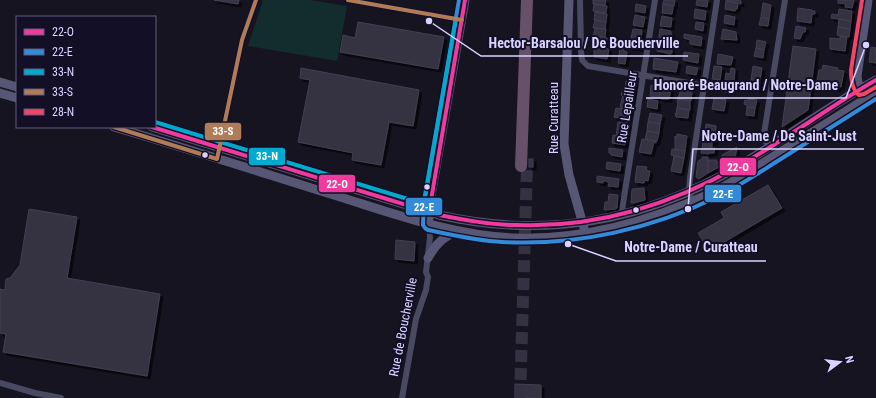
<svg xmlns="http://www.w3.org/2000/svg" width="876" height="398" font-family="'Roboto Condensed',sans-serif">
	<defs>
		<filter id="shadow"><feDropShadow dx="3" dy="3" stdDeviation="0" flood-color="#0009"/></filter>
	</defs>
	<rect width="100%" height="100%" fill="#161421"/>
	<!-- green -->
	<polygon fill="#132c2d" points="263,0 310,0 347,6 337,61 248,46"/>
	<!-- building -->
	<g fill="#343243" stroke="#433f54" filter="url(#shadow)">
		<polygon points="214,0 239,0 238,4"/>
		<polygon points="593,0 606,0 605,5 593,4"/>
		<polygon points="664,0 675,0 674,6 663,4"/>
		<polygon points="697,0 708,0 707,7 696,5"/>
		<polygon points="726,0 739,0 741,1 741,4 726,1"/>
		<polygon points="838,0 854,0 852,8 845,7 846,4 838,3"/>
		<polygon points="726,1 737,3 737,4 738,5 737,9 736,9 735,11 725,9"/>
		<polygon points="763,3 771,5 769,19 761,17"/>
		<polygon points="594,4 607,6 606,13 593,11"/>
		<polygon points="636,4 646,6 645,13 635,11"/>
		<polygon points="663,4 673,6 673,8 672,14 662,13"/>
		<polygon points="798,8 812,10 812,11 815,11 815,14 812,14 811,23 797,21"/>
		<polygon points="695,9 706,11 705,20 694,18"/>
		<polygon points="839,9 852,11 851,21 831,18 832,14 838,15"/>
		<polygon points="595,12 607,14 606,22 594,20"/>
		<polygon points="635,15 645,17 643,27 633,25"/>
		<polygon points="725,15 735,17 734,25 724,23"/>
		<polygon points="662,16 672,18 671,27 660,26"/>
		<polygon points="761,17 769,19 768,26 759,25"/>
		<polygon points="839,19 851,21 850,29 838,27"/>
		<polygon points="595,20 606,22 605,29 593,28"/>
		<polygon points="358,22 444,37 438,69 340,52 343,35 355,38"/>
		<polygon points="696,22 704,23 703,31 695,29"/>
		<polygon points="796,26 806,28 805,32 803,32 800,39 794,38"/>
		<polygon points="838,27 850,29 849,37 837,35"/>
		<polygon points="595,28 606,29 605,37 593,36"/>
		<polygon points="633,29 642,30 641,40 631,38"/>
		<polygon points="660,29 671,31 671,34 672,34 669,45 658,43"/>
		<polygon points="723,29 736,32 737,40 721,39"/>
		<polygon points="684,34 702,37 701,46 690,44 690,40 684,38"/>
		<polygon points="596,36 607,38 606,46 594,44"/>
		<polygon points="840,36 847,37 845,51 830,49 830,38 840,39"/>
		<polygon points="631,38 641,40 640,48 629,47"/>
		<polygon points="757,40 766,42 764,50 756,48"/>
		<polygon points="658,43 671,45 671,50 672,50 672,53 670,54 657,51 657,48 656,48"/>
		<polygon points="594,46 609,49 607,59 594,57"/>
		<polygon points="793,46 816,49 808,110 782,127"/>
		<polygon points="871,47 876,48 876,63 869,62"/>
		<polygon points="620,48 623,49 624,51 627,52 625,64 618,63"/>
		<polygon points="756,48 764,50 763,58 754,56"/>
		<polygon points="684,52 699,54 698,63 683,60"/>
		<polygon points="718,54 733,57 731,65 717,64"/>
		<polygon points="654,58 678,62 676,72 653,69"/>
		<polygon points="823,65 838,68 837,70 844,71 841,87 838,86 838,89 819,86 820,82 817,81 819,70 822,70"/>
		<polygon points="687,66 698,68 696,75 686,73"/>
		<polygon points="714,66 722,67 720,80 712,79"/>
		<polygon points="753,66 762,68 760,81 751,80"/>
		<polygon points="301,68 419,90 413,126 389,122 381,165 352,160 353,153 298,142 310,80 300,78"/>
		<polygon points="731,68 735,69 734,82 725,81 726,73 730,74"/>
		<polygon points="751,80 760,81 759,89 750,88 750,86 747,86 748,81 751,82"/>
		<polygon points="626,81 635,82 633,96 621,95 623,89 625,89"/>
		<polygon points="651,85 661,87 659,97 657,98 650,96"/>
		<polygon points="661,87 671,88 669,99 661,99 659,97"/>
		<polygon points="680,90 692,92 691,101 678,99 678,96 679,96"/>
		<polygon points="623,95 633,96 630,110 621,109 622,107 620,107"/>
		<polygon points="714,98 726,100 724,111 712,109"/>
		<polygon points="648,99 658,101 657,109 647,107"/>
		<polygon points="678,99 690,101 690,110 677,108 678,103 677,102"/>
		<polygon points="748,99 757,100 755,108 747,107 747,105 744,104 745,100 748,101"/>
		<polygon points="747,107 755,108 754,116 746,115"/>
		<polygon points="616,108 630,110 628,120 614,117"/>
		<polygon points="677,108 689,110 688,118 676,117 675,113 676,114"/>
		<polygon points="650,113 662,115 660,124 648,122"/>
		<polygon points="618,122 628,123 626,137 616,136"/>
		<polygon points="648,122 660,124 659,133 647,131"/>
		<polygon points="706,124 716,126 716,133 705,131"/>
		<polygon points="647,131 659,133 657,141 645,140"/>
		<polygon points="677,134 687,136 685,151 675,150 675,136 677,137"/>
		<polygon points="613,135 626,137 625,145 612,143"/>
		<polygon points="704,137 715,138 715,142 712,142 712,147 710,146 710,148 715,148 714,153 709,153 709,154 701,153"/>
		<polygon points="642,139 656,141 656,143 654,142 651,154 639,152"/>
		<polygon points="737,147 735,159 721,166 722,155"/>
		<polygon points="609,148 623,150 622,157 611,155 611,153 609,153"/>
		<polygon points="672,149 685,151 684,158 671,155"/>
		<polygon points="674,156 684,158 681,173 671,171"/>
		<polygon points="702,157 708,157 708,173 699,179 696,177 698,161 702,159"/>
		<rect x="529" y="159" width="4" height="8"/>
		<polygon points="708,160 717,160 716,162 722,162 721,166 708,173"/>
		<polygon points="607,162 621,164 620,171 607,169 606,168"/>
		<polygon points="637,166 647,167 646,170 650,171 648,181 645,180 644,183 635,182"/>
		<polygon points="597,176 619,179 618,187 608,186 609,183 606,181 603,181 603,183 597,182"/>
		<polygon points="768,185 782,208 709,251 698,233 724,218 721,212"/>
		<polygon points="644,188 645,200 634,203 631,203 632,189"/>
		<polygon points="609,194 618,195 617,208 616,209 604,210 605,202 608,202"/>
		<polygon points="29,209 77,217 67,278 160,294 147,376 3,352 6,334 0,333 0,289 5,290 6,279 10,278 20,265"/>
		<polygon points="396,240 415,242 414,261 395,259"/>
		<polygon points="515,384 541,385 541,398 515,398"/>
	</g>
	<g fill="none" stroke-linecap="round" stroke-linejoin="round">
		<!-- highway-tunnel -->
		<polyline stroke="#333142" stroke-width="12" stroke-dasharray="12 6" stroke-linecap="butt" points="520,398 527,166"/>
		<!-- street -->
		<g stroke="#4a4962" stroke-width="6">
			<polyline points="348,0 462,20"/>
			<polyline points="580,0 581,51 582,60 588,66 730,90"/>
			<polyline points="772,148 766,142 764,134 785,0"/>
			<polyline points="217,159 242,40 256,0"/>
			<polyline points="692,201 689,191 690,178 717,0"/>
			<polyline points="618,216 622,212 623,204 655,0"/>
			<polyline points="0,383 35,393 61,398"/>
			<polyline points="402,398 416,319 426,290 428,277 426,272 430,237 429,224"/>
		</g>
		<!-- secondary -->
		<g stroke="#575674" stroke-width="9">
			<polyline points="569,0 564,144 569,175 584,228"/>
			<polyline points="0,82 17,87"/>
			<polyline points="0,93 17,98"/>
			<polyline points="864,93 858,83 857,76 868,0"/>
			<path d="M114 127C189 149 263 173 337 196 395 214 454 236 515 238 582 240 648 222 709 194 733 183 756 167 779 153 811 133 844 113 876 92"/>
			<path d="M152 127 439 215C545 239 642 222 737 167 784 139 828 107 876 80"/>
			<polyline points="429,218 430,202 465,0"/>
			<path d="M428 258C436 244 441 239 456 231"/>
		</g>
		<!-- highway -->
		<polyline stroke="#67516a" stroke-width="12" points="521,166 527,0"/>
		<!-- bus-1 casing -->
		<g stroke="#130f26" stroke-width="7">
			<g id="bus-1">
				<path d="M152 127 439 215C465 220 491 225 517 225 595 228 670 205 737 167 785 140 829 107 876 80"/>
				<polyline points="429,212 465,0"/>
			</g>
		</g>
		<!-- bus-2 casing -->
		<g stroke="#130f26" stroke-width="7">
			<path id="bus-2" d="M459 0 424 201 423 225 425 228 428 230C452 235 477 241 502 242 577 246 652 229 719 196 739 186 757 174 776 162 809 141 843 120 876 99"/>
		</g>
		<!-- bus-3 casing -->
		<g stroke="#130f26" stroke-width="7">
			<polyline id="bus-3" points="155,122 424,204 456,19"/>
		</g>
		<!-- bus-4 casing -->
		<g stroke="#130f26" stroke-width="7">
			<g id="bus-4">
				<polyline points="348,0 462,20"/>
				<polyline points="114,127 217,159 242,40 256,0"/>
			</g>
		</g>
		<!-- bus-5 casing -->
		<g stroke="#130f26" stroke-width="7">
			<path id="bus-5" d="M862 0 851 70C851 78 852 90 859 95L864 94 876 87"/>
		</g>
		<!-- bus-1 -->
		<use href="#bus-1" stroke="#f13a9d" stroke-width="4"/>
		<!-- bus-2 -->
		<use href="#bus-2" stroke="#338bd7" stroke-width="4"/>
		<!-- bus-3 -->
		<use href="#bus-3" stroke="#00a9ce" stroke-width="4"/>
		<!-- bus-4 -->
		<use href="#bus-4" stroke="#b07c57" stroke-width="4"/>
		<!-- bus-5 -->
		<use href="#bus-5" stroke="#f34667" stroke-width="4"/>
	</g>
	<!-- markers -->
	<g fill="#d9d4ff" stroke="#130f26" stroke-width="1.5">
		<circle cx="205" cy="155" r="3.5"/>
		<circle cx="427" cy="187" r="3.5"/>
		<circle cx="636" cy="210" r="3.5"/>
	</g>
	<g text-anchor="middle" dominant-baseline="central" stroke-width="4" stroke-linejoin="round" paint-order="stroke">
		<!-- street labels -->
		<g font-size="13" fill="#d9d4ff" stroke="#130f26">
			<text transform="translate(627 107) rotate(-81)">Rue Lepailleur</text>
			<text transform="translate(553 118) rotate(-90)">Rue Curatteau</text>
			<text transform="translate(403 327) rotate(-79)">Rue de Boucherville</text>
		</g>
	</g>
	<!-- callouts -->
	<path fill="none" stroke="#d9d4ff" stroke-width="1.5" d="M429 21L481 56H688M866 45L846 98H646M688 209L693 149H864M568 244L616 261H766"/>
	<g fill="#d9d4ff" stroke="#130f26" stroke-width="1.5">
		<circle cx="429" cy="21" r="4"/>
		<circle cx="866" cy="45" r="4"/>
		<circle cx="688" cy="209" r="4"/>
		<circle cx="568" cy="244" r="4"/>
	</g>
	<g font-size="14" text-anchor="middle" font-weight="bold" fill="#d9d4ff" stroke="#130f26" stroke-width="4" stroke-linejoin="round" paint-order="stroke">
		<text x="584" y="48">Hector-Barsalou / De Boucherville</text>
		<text x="746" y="90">Honoré-Beaugrand / Notre-Dame</text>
		<text x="779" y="141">Notre-Dame / De Saint-Just</text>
		<text x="691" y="252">Notre-Dame / Curatteau</text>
	</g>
	<g stroke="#130f26" stroke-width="1.5">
		<rect x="204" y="122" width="38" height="19" rx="4" fill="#b07c57"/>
		<rect x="248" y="147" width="38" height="19" rx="4" fill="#00a9ce"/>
		<rect x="719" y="157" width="38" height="19" rx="4" fill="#f13a9d"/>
		<rect x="318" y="174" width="38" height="19" rx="4" fill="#f13a9d"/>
		<rect x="704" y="184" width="38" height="19" rx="4" fill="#338bd7"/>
		<rect x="405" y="197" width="38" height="19" rx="4" fill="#338bd7"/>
	</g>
	<g font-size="11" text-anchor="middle" font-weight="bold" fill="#fff">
		<text x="223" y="135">33-S</text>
		<text x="267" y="160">33-N</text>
		<text x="738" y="171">22-O</text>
		<text x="337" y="188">22-O</text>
		<text x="723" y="198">22-E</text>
		<text x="424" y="211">22-E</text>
	</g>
	<!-- legend -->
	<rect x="16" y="16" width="140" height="112" fill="#130f26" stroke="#625e7d"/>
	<rect x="24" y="29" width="20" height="6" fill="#f13a9d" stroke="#625e7d"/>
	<text x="52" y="36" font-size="12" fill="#d9d4ff">22-O</text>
	<rect x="24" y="49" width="20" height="6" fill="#338bd7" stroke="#625e7d"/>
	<text x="52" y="56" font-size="12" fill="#d9d4ff">22-E</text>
	<rect x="24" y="69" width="20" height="6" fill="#00a9ce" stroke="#625e7d"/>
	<text x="52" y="76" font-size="12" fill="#d9d4ff">33-N</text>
	<rect x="24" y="89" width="20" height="6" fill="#b07c57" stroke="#625e7d"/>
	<text x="52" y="96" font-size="12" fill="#d9d4ff">33-S</text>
	<rect x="24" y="109" width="20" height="6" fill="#f34667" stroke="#625e7d"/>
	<text x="52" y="116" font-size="12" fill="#d9d4ff">28-N</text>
	<!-- north arrow -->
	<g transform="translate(840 362) rotate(75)" stroke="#130f26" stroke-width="3" paint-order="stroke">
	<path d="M0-3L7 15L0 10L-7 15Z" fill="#d9d4ff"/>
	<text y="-6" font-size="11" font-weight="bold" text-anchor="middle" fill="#d9d4ff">N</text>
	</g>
</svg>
